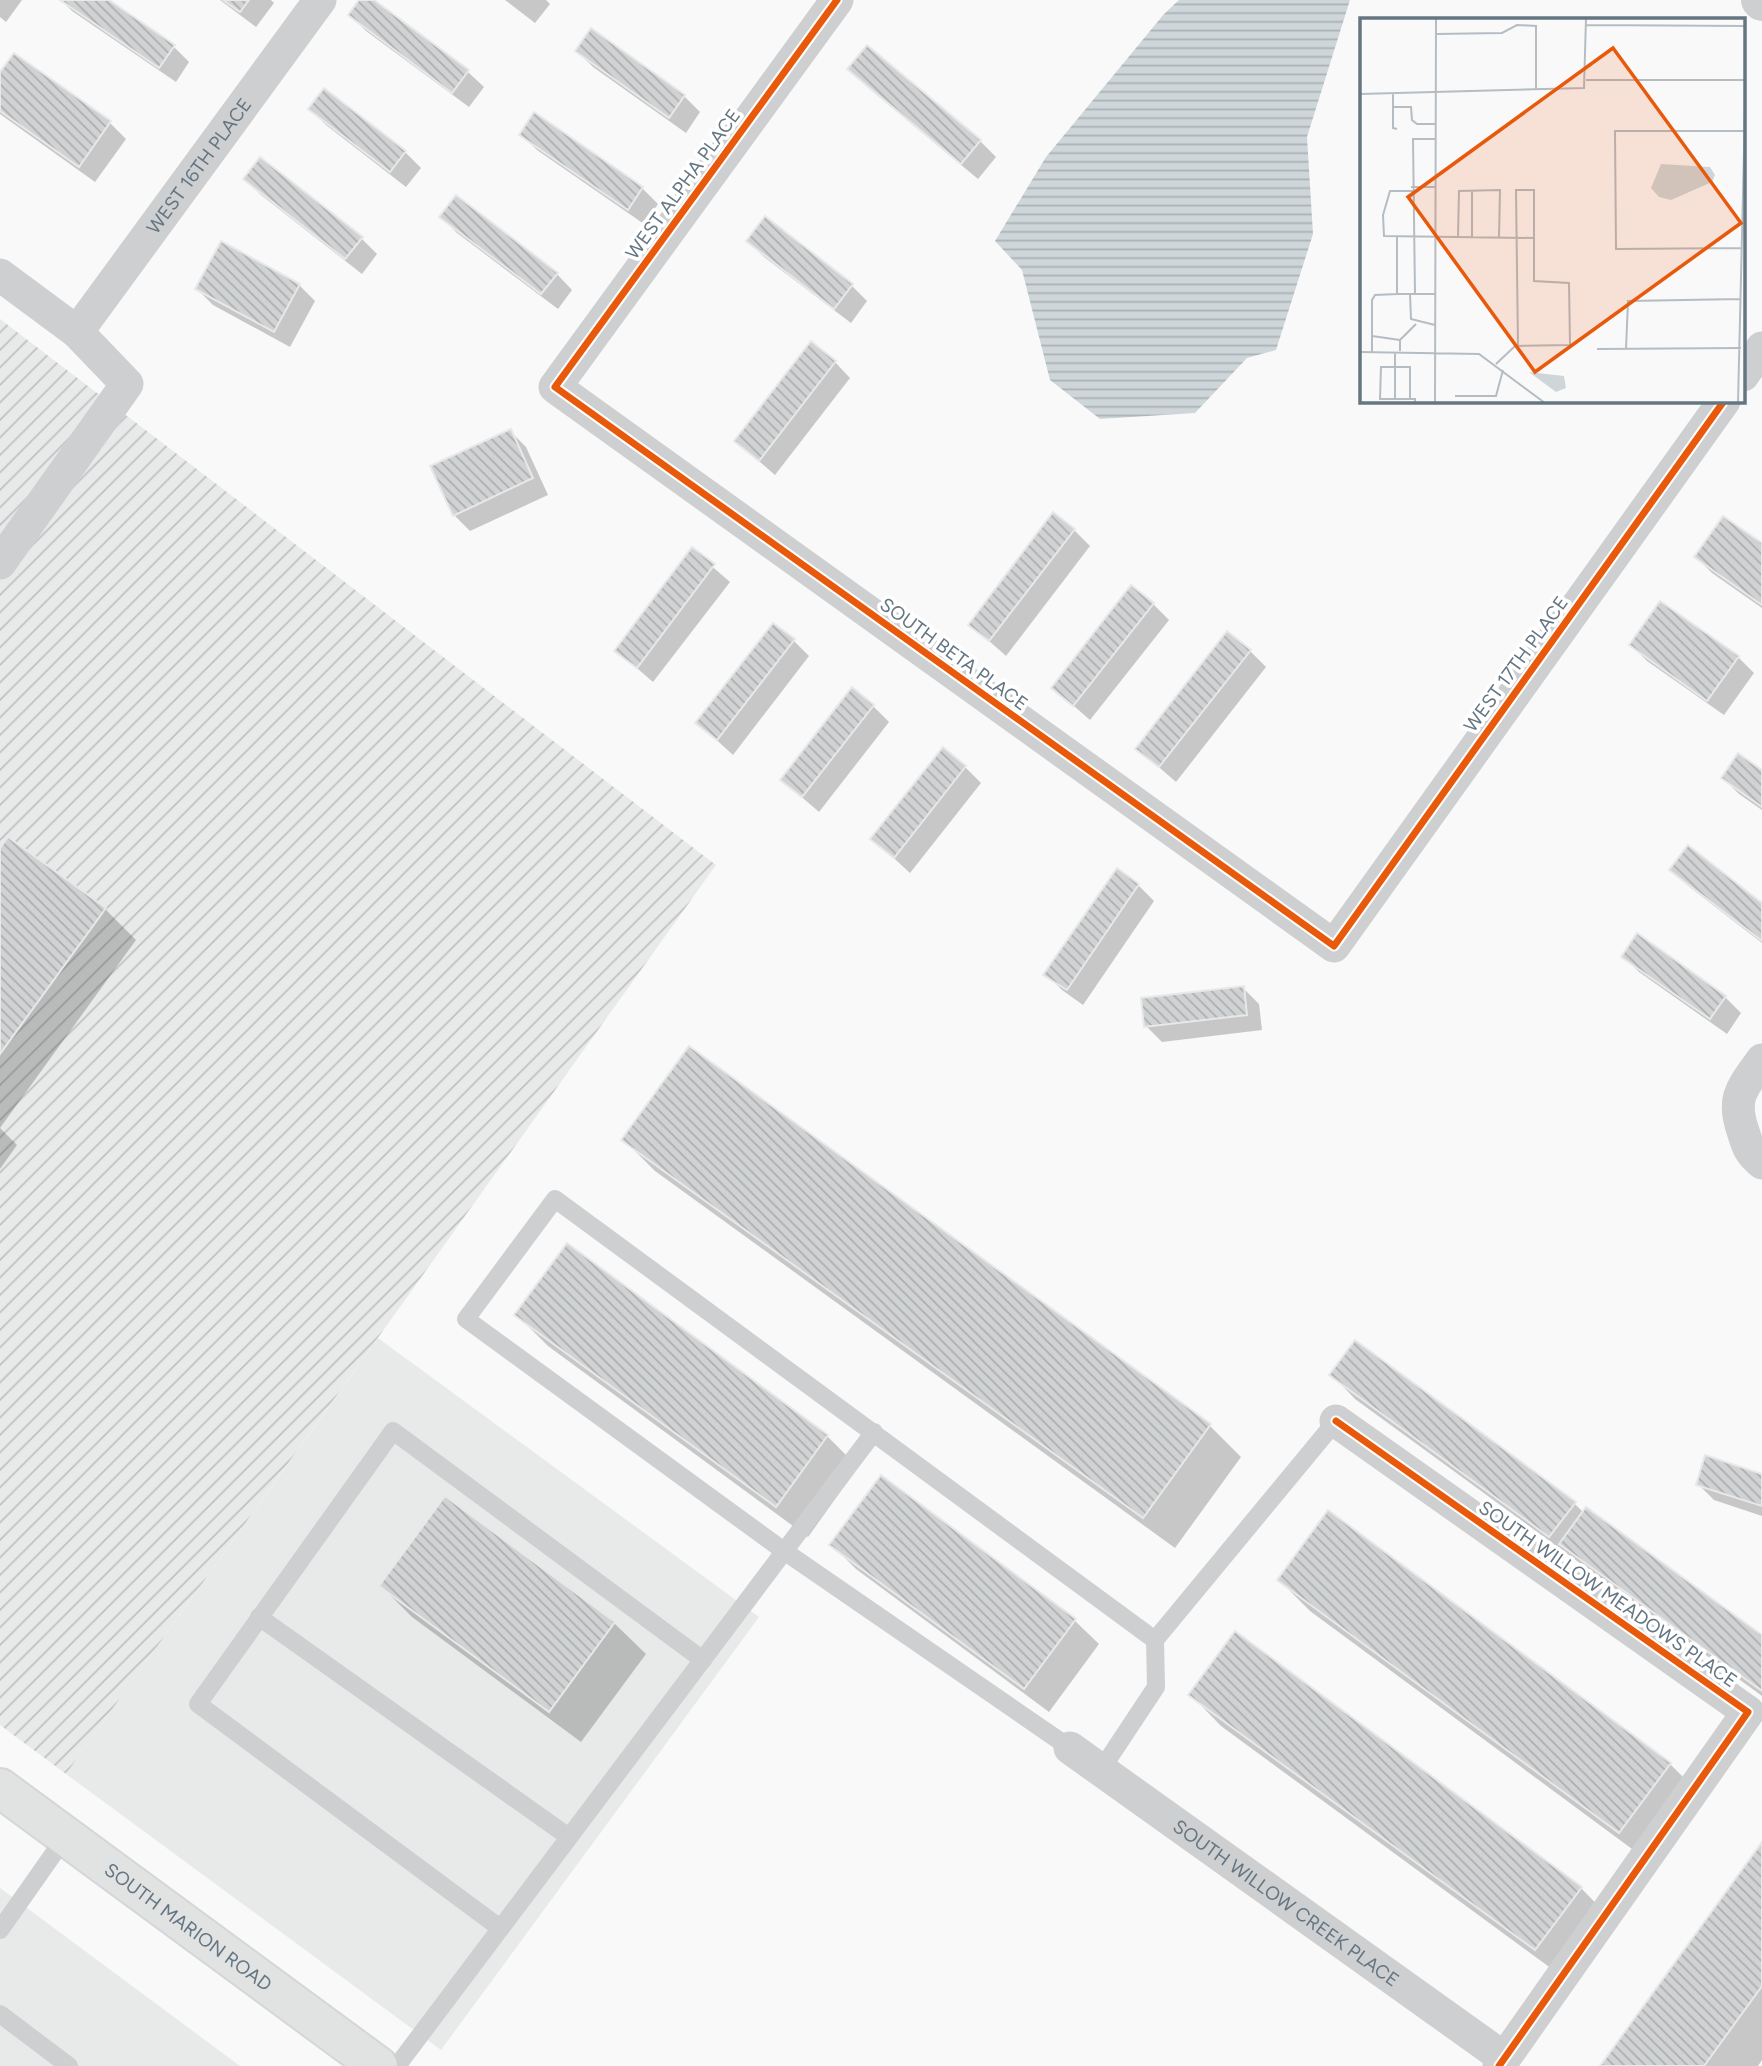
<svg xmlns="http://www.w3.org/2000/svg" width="1762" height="2066" font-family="Figtree,sans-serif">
	<defs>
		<pattern id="industrial-furrows" width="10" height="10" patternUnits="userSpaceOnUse" patternTransform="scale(1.75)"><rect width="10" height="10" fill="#e8e9e9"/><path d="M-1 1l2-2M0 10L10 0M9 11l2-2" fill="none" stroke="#c0c1c2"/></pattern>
		<pattern id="water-rules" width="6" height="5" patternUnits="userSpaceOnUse" patternTransform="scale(1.75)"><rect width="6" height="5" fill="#ced6d9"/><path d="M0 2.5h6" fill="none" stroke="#abb2b5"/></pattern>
		<pattern id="building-back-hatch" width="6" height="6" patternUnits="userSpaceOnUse" patternTransform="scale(1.75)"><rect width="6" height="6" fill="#d0d2d3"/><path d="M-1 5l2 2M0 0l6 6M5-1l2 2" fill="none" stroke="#acafb1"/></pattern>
	</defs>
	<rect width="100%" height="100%" fill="#f9f9f9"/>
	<!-- built -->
	<g fill="#e8e9e9">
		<polygon points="378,1338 759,1617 441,2050 66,1774"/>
		<polygon points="0,1888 240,2066 0,2066"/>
	</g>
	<!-- industrial -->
	<polygon fill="url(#industrial-furrows)" points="0,319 716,865 66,1774 0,1725"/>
	<!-- water -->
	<polygon fill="url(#water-rules)" points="1179,0 1350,0 1307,137 1313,234 1276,350 1247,358 1195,413 1100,419 1050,380 1022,270 995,241 1046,157 1164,14"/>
	<!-- shadow -->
	<g fill="#0003">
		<polygon points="0,0 22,0 6,22 0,17"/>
		<polygon points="61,0 106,0 173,46 189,62 176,82 72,11"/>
		<polygon points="220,0 271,0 274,3 256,27"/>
		<polygon points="361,0 371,0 468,72 484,87 469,107 366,31 350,15"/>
		<polygon points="505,0 546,0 550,4 535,23"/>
		<polygon points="867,48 980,141 996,157 978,179 865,85 849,69"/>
		<polygon points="577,51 684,96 700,112 686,133 593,67"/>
		<polygon points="15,55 110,123 126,139 95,182 0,114 0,75"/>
		<polygon points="310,109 405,152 421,168 406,187 326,125"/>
		<polygon points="535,115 642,188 658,204 644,224 537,150 521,134"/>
		<polygon points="245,179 361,238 377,254 362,274 261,195"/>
		<polygon points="441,217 557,274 572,290 558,309 457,233"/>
		<polygon points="748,241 851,285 867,301 851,323 764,257"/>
		<polygon points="299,285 315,301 290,347 213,305 197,289"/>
		<polygon points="835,362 850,378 775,475 736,441"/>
		<polygon points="510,431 526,447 548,495 470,531 454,515"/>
		<polygon points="1074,530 1090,546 1006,656 970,624"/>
		<polygon points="1762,546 1762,608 1712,573 1696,557"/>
		<polygon points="693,550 730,582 653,682 616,650"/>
		<polygon points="1153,604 1169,620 1090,720 1053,688"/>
		<polygon points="793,640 809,656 733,755 698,723"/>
		<polygon points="1631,645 1738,657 1754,673 1724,715 1647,661"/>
		<polygon points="1250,651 1266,667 1176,782 1137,748"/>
		<polygon points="873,706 889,722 819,812 782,780"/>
		<polygon points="965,767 981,783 910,873 873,839"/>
		<polygon points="1762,772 1762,810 1739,794 1723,778"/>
		<polygon points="0,851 105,909 136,940 0,1128 17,1145 0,1169"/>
		<polygon points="1117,870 1138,885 1154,901 1083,1005 1062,990 1046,974"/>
		<polygon points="1671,870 1762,905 1762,943 1687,885"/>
		<polygon points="1637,936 1725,997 1741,1013 1727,1034 1639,972 1623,956"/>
		<polygon points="1243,988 1259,1004 1262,1030 1162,1042 1146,1026"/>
		<polygon points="623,1139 1210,1426 1241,1457 1175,1548 655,1171"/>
		<polygon points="517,1315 827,1436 858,1467 808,1537 548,1346"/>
		<polygon points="1332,1375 1574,1503 1584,1513 1762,1637 1762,1696 1355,1399"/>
		<polygon points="1762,1475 1762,1516 1714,1500 1698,1484"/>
		<polygon points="882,1478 1075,1621 1099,1644 1049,1712 856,1569 832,1545"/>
		<polygon points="1279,1580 1670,1764 1701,1795 1651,1863 1310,1611"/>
		<polygon points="381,1586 614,1623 646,1654 581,1742 412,1617"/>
		<polygon points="1190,1694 1581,1888 1612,1920 1567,1980 1221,1726"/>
		<polygon points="1762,1845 1762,2060 1758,2066 1602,2066"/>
	</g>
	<!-- building -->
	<g fill="url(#building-back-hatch)" stroke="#e8e8e8" stroke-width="2">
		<polygon points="60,0 109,0 175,45 159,68"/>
		<polygon points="223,0 249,0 240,12"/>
		<polygon points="359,0 374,0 469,70 452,93 348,15"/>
		<polygon points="591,28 685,95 669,118 575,51"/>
		<polygon points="867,45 981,140 961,164 847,69"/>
		<polygon points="14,53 111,121 79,167 0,111 0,72"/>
		<polygon points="324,88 406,151 390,172 308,109"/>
		<polygon points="534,112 643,187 628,210 519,135"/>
		<polygon points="260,157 363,237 345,259 243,179"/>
		<polygon points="456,195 558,273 541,294 439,217"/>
		<polygon points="765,216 853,284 834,309 746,241"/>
		<polygon points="221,241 300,284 274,332 195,289"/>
		<polygon points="811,341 836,361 759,461 734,441"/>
		<polygon points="511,429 533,478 453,516 430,466"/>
		<polygon points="1053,512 1075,529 989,641 968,625"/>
		<polygon points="1723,516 1762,543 1762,605 1694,557"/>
		<polygon points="692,547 715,564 637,668 614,651"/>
		<polygon points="1131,585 1154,603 1073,706 1051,688"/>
		<polygon points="1660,601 1739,656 1707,701 1629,645"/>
		<polygon points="773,623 795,639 717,740 695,723"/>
		<polygon points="1227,631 1251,650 1159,767 1135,749"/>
		<polygon points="852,687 874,705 802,797 780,780"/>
		<polygon points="943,747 966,766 894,858 870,839"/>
		<polygon points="1738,753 1762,770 1762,807 1721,778"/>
		<polygon points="8,837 106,908 0,1054 0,848"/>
		<polygon points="1688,845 1762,903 1762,941 1669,870"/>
		<polygon points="1117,868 1139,884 1067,990 1043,975"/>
		<polygon points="1637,933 1726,996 1710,1019 1621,957"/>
		<polygon points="1244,986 1247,1015 1144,1027 1141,998"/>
		<polygon points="689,1046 1211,1424 1143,1518 621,1140"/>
		<polygon points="567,1243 828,1435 776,1507 514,1315"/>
		<polygon points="1355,1340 1576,1502 1549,1537 1329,1375"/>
		<polygon points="1705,1455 1762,1474 1762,1506 1696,1485"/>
		<polygon points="881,1475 1076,1619 1024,1689 829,1545"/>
		<polygon points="445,1496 615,1622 549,1712 379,1586"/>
		<polygon points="1586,1507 1762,1635 1762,1691 1559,1544"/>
		<polygon points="1328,1510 1671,1763 1619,1833 1277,1580"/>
		<polygon points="1235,1631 1582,1887 1535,1950 1188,1695"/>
		<polygon points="1762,1842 1762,1986 1704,2066 1600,2066"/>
	</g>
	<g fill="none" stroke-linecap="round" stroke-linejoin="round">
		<!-- secondary casing -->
		<g stroke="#d5d6d7" stroke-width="42">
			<g id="secondary">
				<path id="s3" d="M0 1788 378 2066"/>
			</g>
		</g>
		<!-- service -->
		<g stroke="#cecfd0" stroke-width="18">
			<polyline points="259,1617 569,1837"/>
			<polyline points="1070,1748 784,1551 466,1319 555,1199 1155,1640 1336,1421"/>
			<polyline points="1101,1770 1156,1687 1155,1640"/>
			<polyline points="500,1928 198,1704 393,1431 703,1660"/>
			<polyline points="0,1930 66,1836"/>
			<polyline points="0,2014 69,2066"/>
			<polyline points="397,2066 874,1432"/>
		</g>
		<!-- minor -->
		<g stroke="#cecfd0" stroke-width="33">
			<polyline points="837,0 555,387 1334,946 1724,401"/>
			<polyline points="0,275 77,332 127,384 0,563"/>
			<path id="s1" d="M77 332 320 0"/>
			<polyline points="1743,375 1762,348"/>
			<path d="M1762 1060C1743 1087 1731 1097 1743 1131 1748 1147 1749 1152 1762 1163"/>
			<polyline points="1336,1421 1748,1712 1499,2066"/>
			<path id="s2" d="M1070 1748 1504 2058"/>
		</g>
		<!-- tertiary -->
		<polyline stroke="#cecfd0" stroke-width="38" points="1760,0 1762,2"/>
		<!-- secondary -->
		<use href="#secondary" stroke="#e1e2e2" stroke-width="38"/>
		<!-- cycleway casing -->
		<g stroke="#fff" stroke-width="11">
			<g id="cycleway">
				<polyline points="837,0 555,387 1334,946 1724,401"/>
				<polyline points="1336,1421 1748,1712 1499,2066"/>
			</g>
		</g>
		<!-- cycleway -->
		<use href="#cycleway" stroke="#e8590c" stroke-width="7"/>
	</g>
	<g text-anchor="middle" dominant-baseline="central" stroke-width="7" stroke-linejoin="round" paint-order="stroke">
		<!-- street labels -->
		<g font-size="19" fill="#657683" stroke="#fff">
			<text stroke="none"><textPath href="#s1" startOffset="206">WEST 16TH PLACE</textPath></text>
			<text transform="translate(683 184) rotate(-54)">WEST ALPHA PLACE</text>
			<text transform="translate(954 654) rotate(36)">SOUTH BETA PLACE</text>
			<text transform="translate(1516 664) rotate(-54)">WEST 17TH PLACE</text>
			<text transform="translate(1608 1594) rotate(35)">SOUTH WILLOW MEADOWS PLACE</text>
			<text stroke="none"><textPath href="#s2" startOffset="266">SOUTH WILLOW CREEK PLACE</textPath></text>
			<text stroke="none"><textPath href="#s3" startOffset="234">SOUTH MARION ROAD</textPath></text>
		</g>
	</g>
	<!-- overview -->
	<g transform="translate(1360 18)">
		<rect width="385" height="385" fill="#f9f9f9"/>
		<path d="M301 146 350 149 355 157 352 164 311 182 299 179 291 170ZM169 354 204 358 206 370 196 374Z" fill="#ced6d9"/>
		<path fill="none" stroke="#b5bdc3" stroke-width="2" d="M385 0V71M226 7 385 8M76 16 142 15 157 7 176 8V71M226 62H384M0 76 224 70 226 0M33 76V89H51L52 102 57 106H76M33 89V110L37 111M51 169H76M53 173H30L23 197 24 218 174 220M112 173V219M37 218V276H75M98 219 99 173 140 172 139 220M381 230 256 231 255 113H384M50 276 51 301 75 307M55 276 53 121H76M12 318 40 322M237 331 381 330M266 331 268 283 380 281M40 333V322L56 306M0 334 119 336 185 385M12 334V282L15 277 38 276M35 334V381H55V385M136 346 155 328 210 327 209 265 174 263V172H156L158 328M95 378H136L143 352M35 381H20L21 349H50V381M75 385 76 0M378 385 385 91"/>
		<path fill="#e8590c" fill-opacity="0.15" stroke="#e8590c" stroke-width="3.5" d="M253 30 381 205 175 354 48 179Z"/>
		<rect width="385" height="385" fill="none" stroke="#657683" stroke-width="3.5"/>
	</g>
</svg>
